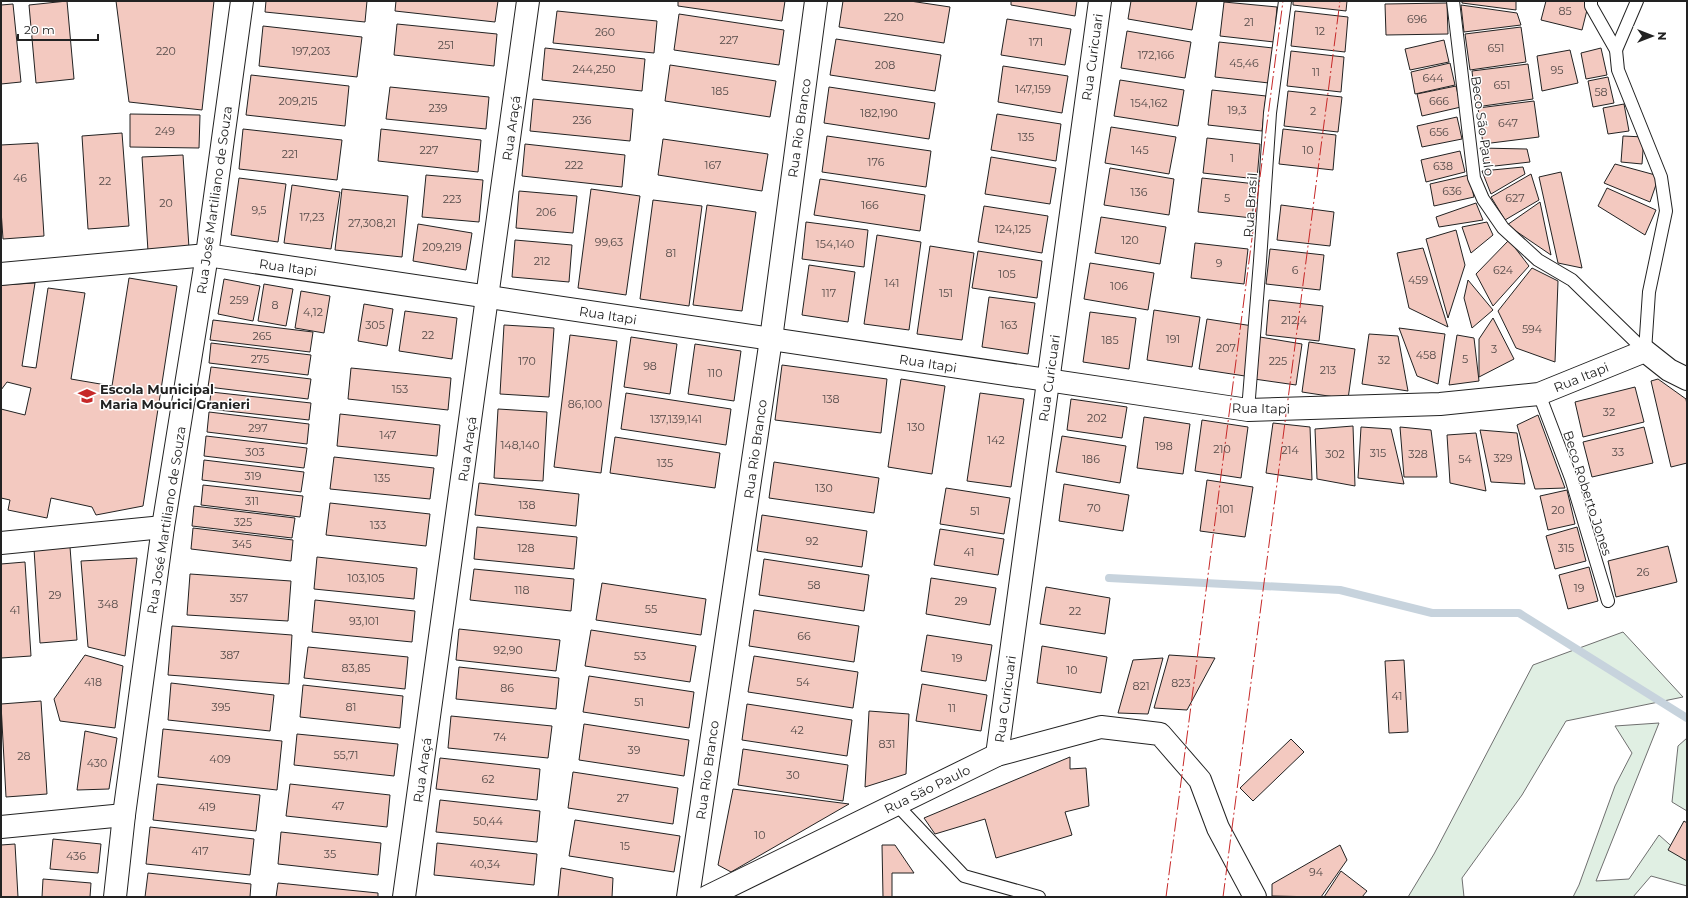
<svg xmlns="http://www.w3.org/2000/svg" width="1688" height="898" font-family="Montserrat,sans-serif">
	<rect width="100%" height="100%" fill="#fff"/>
	<!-- green -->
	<g fill="#e0efe3" stroke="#6f6f6f">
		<polygon points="1623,632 1683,697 1566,721 1522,795 1462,878 1464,897 1408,897 1434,854 1533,665"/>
		<polygon points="1659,723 1596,881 1629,879 1659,835 1687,860 1687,886 1651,876 1633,897 1573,897 1579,885 1615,786 1632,753 1615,726"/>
		<polygon points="1687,738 1687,811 1672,802 1678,746"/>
	</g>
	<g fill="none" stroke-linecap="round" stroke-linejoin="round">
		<!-- stream -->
		<polyline stroke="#c7d3dd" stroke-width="8" points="1109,578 1340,590 1432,613 1519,613 1687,718"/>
	</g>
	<!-- building -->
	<g fill="#f3c9c0" stroke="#222">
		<polygon points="67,1 74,79 36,83 29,5"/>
		<polygon points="116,1 214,1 202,110 129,102"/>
		<polygon points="266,1 367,1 365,22 265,12"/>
		<polygon points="396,1 498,1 495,22 395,11"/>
		<polygon points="678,1 785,1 782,21 678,6"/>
		<polygon points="843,1 910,1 950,7 944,43 839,27"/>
		<polygon points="1011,1 1077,1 1075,16 1011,5"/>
		<polygon points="1131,1 1197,1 1192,30 1128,19"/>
		<polygon points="1293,1 1347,1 1346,11 1293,5"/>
		<polygon points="1462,1 1516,1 1516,10 1462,3"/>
		<polygon points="1546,1 1582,1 1589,2 1582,30 1541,20"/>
		<polygon points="1224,2 1277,7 1274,42 1220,36"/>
		<polygon points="1447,3 1448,34 1386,35 1385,4"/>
		<polygon points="13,4 21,82 1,84 1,5"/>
		<polygon points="1461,5 1517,13 1521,25 1464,32"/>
		<polygon points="557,11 657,21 654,53 553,43"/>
		<polygon points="1295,11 1348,17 1345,52 1291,46"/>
		<polygon points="679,14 784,30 779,65 674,50"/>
		<polygon points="1007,19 1071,29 1065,65 1001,55"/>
		<polygon points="397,24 497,34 494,66 394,55"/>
		<polygon points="263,26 362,37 357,77 259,66"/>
		<polygon points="1521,27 1526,62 1470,70 1465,34"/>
		<polygon points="1127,31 1191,42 1185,78 1121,68"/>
		<polygon points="836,39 941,55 935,91 830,75"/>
		<polygon points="1444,40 1449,62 1410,70 1405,49"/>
		<polygon points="1219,42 1273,48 1269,83 1215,77"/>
		<polygon points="545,48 645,59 642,91 542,80"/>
		<polygon points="1601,48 1607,75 1586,79 1581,53"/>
		<polygon points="1570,50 1578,83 1542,91 1537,56"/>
		<polygon points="1291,51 1344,57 1341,92 1287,86"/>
		<polygon points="1450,63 1455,85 1415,94 1411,72"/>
		<polygon points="1528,64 1533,99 1476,107 1472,71"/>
		<polygon points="670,65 776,81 770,117 665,101"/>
		<polygon points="1003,66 1068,76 1062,113 998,102"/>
		<polygon points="251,75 349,86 345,126 246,115"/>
		<polygon points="1608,77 1614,103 1593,107 1588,81"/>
		<polygon points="1120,80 1184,90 1178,126 1114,116"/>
		<polygon points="1456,86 1461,107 1422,116 1417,94"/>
		<polygon points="390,87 489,97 486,129 386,119"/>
		<polygon points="829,87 935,103 929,139 824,123"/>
		<polygon points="1212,90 1266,96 1262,131 1208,125"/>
		<polygon points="1288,91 1342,97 1338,132 1284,126"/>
		<polygon points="533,99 633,109 630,141 530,131"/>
		<polygon points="1534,101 1539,137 1483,144 1478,108"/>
		<polygon points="1624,104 1629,131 1608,134 1603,108"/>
		<polygon points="130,114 200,115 199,148 130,147"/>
		<polygon points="997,114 1061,124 1056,161 991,150"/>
		<polygon points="1457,117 1462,139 1422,147 1417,126"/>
		<polygon points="1111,127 1176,137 1169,174 1105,163"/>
		<polygon points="243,129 342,140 337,180 239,169"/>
		<polygon points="381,129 481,140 478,172 378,161"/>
		<polygon points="1283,129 1336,135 1333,170 1279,164"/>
		<polygon points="122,133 129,226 88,229 82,136"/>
		<polygon points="827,136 931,151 926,187 822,172"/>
		<polygon points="1623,136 1644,137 1642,164 1621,162"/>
		<polygon points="1207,138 1260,144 1257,179 1203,173"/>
		<polygon points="663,139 768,154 762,191 658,175"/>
		<polygon points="38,143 44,236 3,239 1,210 1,145"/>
		<polygon points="525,144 625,155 622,187 522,176"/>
		<polygon points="1480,148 1527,149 1530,162 1486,167"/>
		<polygon points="1460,151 1465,172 1426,182 1421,160"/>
		<polygon points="183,155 189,248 148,251 142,157"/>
		<polygon points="991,157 1056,168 1050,204 985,194"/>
		<polygon points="1615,164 1659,176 1650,202 1604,183"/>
		<polygon points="1523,167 1525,174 1491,194 1482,171"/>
		<polygon points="1110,168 1174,179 1169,215 1104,205"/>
		<polygon points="1561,172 1582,268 1558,263 1539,177"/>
		<polygon points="1531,174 1539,200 1505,220 1491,197"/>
		<polygon points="426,175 483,180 479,222 422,217"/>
		<polygon points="1469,175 1474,197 1434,206 1430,184"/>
		<polygon points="239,178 286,184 278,242 231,235"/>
		<polygon points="1202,178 1256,184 1252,218 1198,212"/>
		<polygon points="820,179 925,195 920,231 814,215"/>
		<polygon points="292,185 340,192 331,249 284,243"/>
		<polygon points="1607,188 1656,210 1645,235 1598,206"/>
		<polygon points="342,189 408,196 402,257 335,250"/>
		<polygon points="591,189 640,196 626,295 578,288"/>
		<polygon points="519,191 577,196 573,233 516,228"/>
		<polygon points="653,200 702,206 689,306 640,299"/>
		<polygon points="1540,202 1551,255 1507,225"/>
		<polygon points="1476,203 1483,220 1439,227 1436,217"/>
		<polygon points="707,205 756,212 742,311 693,305"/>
		<polygon points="1281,205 1334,212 1330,246 1277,240"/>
		<polygon points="984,206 1048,216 1042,253 978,242"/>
		<polygon points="1101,217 1166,227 1160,264 1095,253"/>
		<polygon points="806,222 868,230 864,267 802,259"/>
		<polygon points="1487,222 1493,235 1471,253 1462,227"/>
		<polygon points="418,224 472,233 466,270 413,261"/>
		<polygon points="1456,230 1465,265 1448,318 1426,239"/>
		<polygon points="877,235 921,242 909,330 864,324"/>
		<polygon points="515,240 572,245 569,282 512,277"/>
		<polygon points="1509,240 1529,266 1493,306 1476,274"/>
		<polygon points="1195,243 1248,249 1244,284 1191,278"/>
		<polygon points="930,246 974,253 962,340 917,334"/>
		<polygon points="1423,248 1448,327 1409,308 1397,253"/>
		<polygon points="1270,249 1324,255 1320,290 1266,284"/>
		<polygon points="978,251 1042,261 1037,298 972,288"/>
		<polygon points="1090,263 1154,273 1148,310 1084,299"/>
		<polygon points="809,265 855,272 848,322 802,315"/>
		<polygon points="1532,268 1558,281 1555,362 1516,348 1498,311"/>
		<polygon points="129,278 177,286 143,506 96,515 92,507 51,498 47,518 8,510 10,500 1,498 1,409 25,415 31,388 7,382 1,390 1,285 35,283 22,366 36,368 48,288 85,293 71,379 112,386"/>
		<polygon points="224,279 260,286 253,321 218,314"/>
		<polygon points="1468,280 1493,310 1472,328 1464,298"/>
		<polygon points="264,284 293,289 286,326 258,321"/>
		<polygon points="301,291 330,296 324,333 295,328"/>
		<polygon points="989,297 1035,303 1028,354 982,347"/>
		<polygon points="1269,300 1323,306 1319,341 1266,335"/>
		<polygon points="364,304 393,309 387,346 358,341"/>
		<polygon points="1154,310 1200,317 1192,367 1147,360"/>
		<polygon points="405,311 457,318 452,359 399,351"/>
		<polygon points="1090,312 1136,318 1129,369 1083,362"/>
		<polygon points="1493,318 1514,359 1479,377 1479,339"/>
		<polygon points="1207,319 1253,326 1245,376 1199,369"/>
		<polygon points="213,320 313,332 310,352 210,340"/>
		<polygon points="504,325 554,328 549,397 500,394"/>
		<polygon points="1399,328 1445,334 1438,384 1417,376"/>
		<polygon points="1369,334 1398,336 1408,391 1362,384"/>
		<polygon points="570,335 617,341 601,473 554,467"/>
		<polygon points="1457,335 1474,338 1479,381 1449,385"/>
		<polygon points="631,337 677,344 670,394 624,387"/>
		<polygon points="1260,337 1302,344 1296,385 1254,379"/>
		<polygon points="1309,342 1355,349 1348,399 1302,392"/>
		<polygon points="211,343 311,355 308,375 209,363"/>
		<polygon points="695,344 741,351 734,401 688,394"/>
		<polygon points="782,365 887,379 881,433 775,420"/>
		<polygon points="211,367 311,379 308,399 208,387"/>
		<polygon points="351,368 451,378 448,410 348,399"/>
		<polygon points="901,379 945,386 932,474 888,467"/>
		<polygon points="1658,379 1686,399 1687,405 1687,463 1671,467 1651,381"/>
		<polygon points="1635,387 1644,422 1583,437 1575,402"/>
		<polygon points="211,392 311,403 309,420 209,409"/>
		<polygon points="626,393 731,409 726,445 621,429"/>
		<polygon points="980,393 1024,399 1011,487 967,481"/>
		<polygon points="1071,399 1127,407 1122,438 1067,430"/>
		<polygon points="498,409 547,412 543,481 494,478"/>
		<polygon points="209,412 309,424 307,444 207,432"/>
		<polygon points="340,414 440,425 437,456 337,446"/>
		<polygon points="1538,415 1565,488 1535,489 1517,425"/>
		<polygon points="1144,417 1190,424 1183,474 1137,468"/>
		<polygon points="1202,420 1248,427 1241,478 1195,471"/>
		<polygon points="1273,423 1310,427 1312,480 1266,473"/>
		<polygon points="1353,426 1355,486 1317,479 1315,429"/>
		<polygon points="1361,427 1391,429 1404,484 1358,478"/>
		<polygon points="1400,427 1431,430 1437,477 1404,477"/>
		<polygon points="1644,427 1653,463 1592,477 1583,442"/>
		<polygon points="1480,430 1517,433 1525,484 1491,482"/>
		<polygon points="1476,433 1486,491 1450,483 1447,435"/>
		<polygon points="206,436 307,448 304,468 204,456"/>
		<polygon points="1062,436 1126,446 1120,483 1056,472"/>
		<polygon points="615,437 720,453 715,488 610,473"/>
		<polygon points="334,457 434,468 430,499 330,489"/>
		<polygon points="204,460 304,472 301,492 202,480"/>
		<polygon points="774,462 879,478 874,513 769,498"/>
		<polygon points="1207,480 1253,487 1245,537 1200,531"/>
		<polygon points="479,483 579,494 576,526 475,515"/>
		<polygon points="1064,484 1129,495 1123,531 1059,521"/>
		<polygon points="203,485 303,496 300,517 201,505"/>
		<polygon points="946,488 1010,498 1004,534 940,524"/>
		<polygon points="1567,490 1575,524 1548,530 1540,496"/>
		<polygon points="330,503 430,514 426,546 326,535"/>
		<polygon points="194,506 295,518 292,538 192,526"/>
		<polygon points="762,515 867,531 862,567 757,551"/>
		<polygon points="477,527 577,537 574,569 474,559"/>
		<polygon points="1577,527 1586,561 1555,569 1546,536"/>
		<polygon points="193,528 293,540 291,561 191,549"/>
		<polygon points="940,529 1004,539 998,575 934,565"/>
		<polygon points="1668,546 1677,582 1616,597 1608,561"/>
		<polygon points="70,547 77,640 40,643 34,549"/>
		<polygon points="317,557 417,568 414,599 314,589"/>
		<polygon points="137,558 125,656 88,647 81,561"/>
		<polygon points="764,559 869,575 864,611 759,595"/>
		<polygon points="25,562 31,656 1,658 1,564"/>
		<polygon points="1589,567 1598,601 1568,609 1559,575"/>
		<polygon points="474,569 574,579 571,611 470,600"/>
		<polygon points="190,574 291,581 288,621 187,615"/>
		<polygon points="931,578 996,588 990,625 926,614"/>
		<polygon points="602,583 706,599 701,635 596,620"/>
		<polygon points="1046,587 1110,598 1105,634 1040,624"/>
		<polygon points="315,600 415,611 412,642 312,632"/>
		<polygon points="754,610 859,626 854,662 749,646"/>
		<polygon points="172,626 292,635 289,684 168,675"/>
		<polygon points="459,629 560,640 556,671 456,660"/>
		<polygon points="591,630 696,646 690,682 585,666"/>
		<polygon points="927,635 992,645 986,681 921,671"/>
		<polygon points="1042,646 1107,657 1101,693 1037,683"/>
		<polygon points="308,647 408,657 405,689 304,678"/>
		<polygon points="85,655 123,666 115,728 60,721 54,699"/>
		<polygon points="1169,655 1215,658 1187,710 1154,708"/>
		<polygon points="754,656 858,672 853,708 748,692"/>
		<polygon points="1163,658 1148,714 1118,713 1133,660"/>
		<polygon points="1404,660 1408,732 1389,733 1385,661"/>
		<polygon points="459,667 559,678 556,709 456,699"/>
		<polygon points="589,676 694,692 689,728 583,712"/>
		<polygon points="171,683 274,695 270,731 168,720"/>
		<polygon points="922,684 987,695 981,731 916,721"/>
		<polygon points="303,685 403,696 400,728 300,717"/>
		<polygon points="41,701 47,794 6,797 1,704"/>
		<polygon points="747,704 852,720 847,756 742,740"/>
		<polygon points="869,711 909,714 906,774 865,787"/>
		<polygon points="451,716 552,726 548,758 448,748"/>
		<polygon points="584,724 689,740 684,776 579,760"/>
		<polygon points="163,729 282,741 277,790 158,777"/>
		<polygon points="85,731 117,738 109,789 77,790"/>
		<polygon points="297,734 398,744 394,776 294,765"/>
		<polygon points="1291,739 1304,752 1253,801 1240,788"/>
		<polygon points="743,749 848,765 843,801 738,785"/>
		<polygon points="1070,757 1070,769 1086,768 1089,806 1065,812 1072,835 996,858 985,819 935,834 924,818"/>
		<polygon points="440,758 540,769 537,800 436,789"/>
		<polygon points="573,772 678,788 673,824 568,808"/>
		<polygon points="157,784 260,795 256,831 153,820"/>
		<polygon points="290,784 390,795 387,827 286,816"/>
		<polygon points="733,789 849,804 731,872 718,865"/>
		<polygon points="440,800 540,811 537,842 436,832"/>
		<polygon points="575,820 680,836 674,872 569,856"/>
		<polygon points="1684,821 1687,823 1687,861 1668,850"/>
		<polygon points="150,827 254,839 250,875 146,864"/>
		<polygon points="281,832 381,843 378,875 278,864"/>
		<polygon points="53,839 101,844 98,873 50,869"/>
		<polygon points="437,843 537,854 534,885 434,875"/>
		<polygon points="15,844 18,897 1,897 1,845"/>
		<polygon points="882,845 895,845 914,873 892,873 892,897 883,897"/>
		<polygon points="1340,845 1347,860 1321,897 1272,896 1272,884"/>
		<polygon points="561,868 613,878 612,897 558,897"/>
		<polygon points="1341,871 1367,891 1362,897 1324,897"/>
		<polygon points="148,873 251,884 250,897 145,897"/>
		<polygon points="43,879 91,883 90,897 42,897"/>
		<polygon points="278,883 378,893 378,897 276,897"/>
	</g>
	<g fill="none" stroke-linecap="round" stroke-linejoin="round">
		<!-- lane casing -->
		<g stroke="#222" stroke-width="14">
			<g id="lane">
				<polyline points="1453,1 1474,178 1483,199 1503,228 1538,260 1572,280 1645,351"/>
				<polyline points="1591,1 1591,6 1616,50 1618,70 1661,177 1666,211 1649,292 1645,351"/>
				<polyline points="1616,50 1637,1"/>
				<polyline points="1539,394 1571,478 1608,601"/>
				<polyline points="1248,410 1260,261 1270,113 1285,1"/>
				<polyline points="896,804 964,876 1039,897"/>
			</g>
		</g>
		<!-- street casing -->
		<g stroke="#222" stroke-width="24">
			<g id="street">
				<polyline points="1,274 207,255 1248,410 1440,404 1539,394 1645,351 1669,370 1687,379"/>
				<polyline points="1,543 163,527"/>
				<polyline points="997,755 1100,1"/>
				<polyline points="1,827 124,815"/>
				<polyline points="688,897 771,339 816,1"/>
				<polyline points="707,897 997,755 1101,727 1160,734 1200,780 1218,828 1255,897"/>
			</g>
		</g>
		<!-- secondary casing -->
		<g stroke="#222" stroke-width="24">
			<g id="secondary">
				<polyline points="115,897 124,815 163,527 207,255 242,1"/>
				<polyline points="404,897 528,1"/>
			</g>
		</g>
		<!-- lane -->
		<use href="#lane" stroke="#fff" stroke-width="12"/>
		<!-- street -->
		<use href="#street" stroke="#fff" stroke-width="22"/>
		<!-- secondary -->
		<use href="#secondary" stroke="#fff" stroke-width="22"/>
		<!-- power -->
		<g stroke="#c62828" stroke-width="1" stroke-dasharray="14 3 2 3" stroke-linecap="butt">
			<polyline points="1166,897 1283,1"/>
			<polyline points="1223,897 1340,1"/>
		</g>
	</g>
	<!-- icons -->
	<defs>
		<g id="school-bare" transform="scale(1.38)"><path d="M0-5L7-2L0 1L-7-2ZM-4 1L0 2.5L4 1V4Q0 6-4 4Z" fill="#c62828" stroke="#fff" stroke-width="2.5" paint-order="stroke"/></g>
	</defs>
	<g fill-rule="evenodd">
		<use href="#school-bare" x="87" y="396"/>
	</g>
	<g text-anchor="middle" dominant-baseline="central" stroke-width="3" stroke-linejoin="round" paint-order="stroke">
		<!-- number labels -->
		<g font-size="11" fill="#564c4a">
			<text x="1565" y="11">85</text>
			<text x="894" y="17">220</text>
			<text x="1417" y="19">696</text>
			<text x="1249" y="22">21</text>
			<text x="1320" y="31">12</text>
			<text x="605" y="32">260</text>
			<text x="729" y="40">227</text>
			<text x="1036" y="42">171</text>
			<text x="446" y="45">251</text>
			<text x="1496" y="48">651</text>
			<text x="166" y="51">220</text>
			<text x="311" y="51">197,203</text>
			<text x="1156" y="55">172,166</text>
			<text x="1244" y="63">45,46</text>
			<text x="885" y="65">208</text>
			<text x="594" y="69">244,250</text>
			<text x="1557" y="70">95</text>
			<text x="1316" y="72">11</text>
			<text x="1433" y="78">644</text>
			<text x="1502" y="85">651</text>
			<text x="1033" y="89">147,159</text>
			<text x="720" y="91">185</text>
			<text x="1601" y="92">58</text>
			<text x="298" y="101">209,215</text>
			<text x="1439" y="101">666</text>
			<text x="1149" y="103">154,162</text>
			<text x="438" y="108">239</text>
			<text x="1237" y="110">19,3</text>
			<text x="1313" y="111">2</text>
			<text x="879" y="113">182,190</text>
			<text x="582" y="120">236</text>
			<text x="1508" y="123">647</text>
			<text x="165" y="131">249</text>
			<text x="1439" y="132">656</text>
			<text x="1026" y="137">135</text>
			<text x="429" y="150">227</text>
			<text x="1140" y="150">145</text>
			<text x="1308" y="150">10</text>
			<text x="290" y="154">221</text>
			<text x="1232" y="158">1</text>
			<text x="876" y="162">176</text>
			<text x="574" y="165">222</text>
			<text x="713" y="165">167</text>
			<text x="1443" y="166">638</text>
			<text x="20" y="178">46</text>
			<text x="105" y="181">22</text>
			<text x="1452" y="191">636</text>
			<text x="1139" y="192">136</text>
			<text x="1227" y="198">5</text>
			<text x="1515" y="198">627</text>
			<text x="452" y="199">223</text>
			<text x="166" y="203">20</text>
			<text x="870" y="205">166</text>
			<text x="259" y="210">9,5</text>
			<text x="546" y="212">206</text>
			<text x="312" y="217">17,23</text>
			<text x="372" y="223">27,308,21</text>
			<text x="1013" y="229">124,125</text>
			<text x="1130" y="240">120</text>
			<text x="609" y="242">99,63</text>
			<text x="835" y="244">154,140</text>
			<text x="442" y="247">209,219</text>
			<text x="671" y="253">81</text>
			<text x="542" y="261">212</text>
			<text x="1219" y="263">9</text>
			<text x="1295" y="270">6</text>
			<text x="1503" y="270">624</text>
			<text x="1007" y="274">105</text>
			<text x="1418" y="280">459</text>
			<text x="892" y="283">141</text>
			<text x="1119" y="286">106</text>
			<text x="829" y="293">117</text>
			<text x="946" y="293">151</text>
			<text x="239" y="300">259</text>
			<text x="275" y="305">8</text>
			<text x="313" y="312">4,12</text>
			<text x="1294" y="320">212,4</text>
			<text x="375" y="325">305</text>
			<text x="1009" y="325">163</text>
			<text x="1532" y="329">594</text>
			<text x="428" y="335">22</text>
			<text x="262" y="336">265</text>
			<text x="1173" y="339">191</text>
			<text x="1110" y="340">185</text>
			<text x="1226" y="348">207</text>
			<text x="1494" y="349">3</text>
			<text x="1426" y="355">458</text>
			<text x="260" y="359">275</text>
			<text x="1465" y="359">5</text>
			<text x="1384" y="360">32</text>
			<text x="527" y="361">170</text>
			<text x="1278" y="361">225</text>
			<text x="650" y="366">98</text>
			<text x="1328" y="370">213</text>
			<text x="715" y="373">110</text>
			<text x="400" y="389">153</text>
			<text x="831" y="399">138</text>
			<text x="585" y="404">86,100</text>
			<text x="1609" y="412">32</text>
			<text x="1097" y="418">202</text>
			<text x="676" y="419">137,139,141</text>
			<text x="916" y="427">130</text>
			<text x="258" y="428">297</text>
			<text x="388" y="435">147</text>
			<text x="996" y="440">142</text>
			<text x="520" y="445">148,140</text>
			<text x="1164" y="446">198</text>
			<text x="1222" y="449">210</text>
			<text x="1290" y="450">214</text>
			<text x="255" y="452">303</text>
			<text x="1618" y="452">33</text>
			<text x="1378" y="453">315</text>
			<text x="1335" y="454">302</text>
			<text x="1418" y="454">328</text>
			<text x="1503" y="458">329</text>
			<text x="1091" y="459">186</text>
			<text x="1465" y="459">54</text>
			<text x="665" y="463">135</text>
			<text x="253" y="476">319</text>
			<text x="382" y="478">135</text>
			<text x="824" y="488">130</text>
			<text x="252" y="501">311</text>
			<text x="527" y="505">138</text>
			<text x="1094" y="508">70</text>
			<text x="1226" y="509">101</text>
			<text x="1558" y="510">20</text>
			<text x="975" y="511">51</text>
			<text x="243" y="522">325</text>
			<text x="378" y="525">133</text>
			<text x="812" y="541">92</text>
			<text x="242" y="544">345</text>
			<text x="526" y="548">128</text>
			<text x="1566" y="548">315</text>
			<text x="969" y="552">41</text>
			<text x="1643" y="572">26</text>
			<text x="366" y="578">103,105</text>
			<text x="814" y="585">58</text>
			<text x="1579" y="588">19</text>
			<text x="522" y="590">118</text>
			<text x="55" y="595">29</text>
			<text x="239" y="598">357</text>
			<text x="961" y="601">29</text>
			<text x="108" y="604">348</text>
			<text x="651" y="609">55</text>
			<text x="15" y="610">41</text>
			<text x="1075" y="611">22</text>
			<text x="364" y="621">93,101</text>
			<text x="804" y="636">66</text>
			<text x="508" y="650">92,90</text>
			<text x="230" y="655">387</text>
			<text x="640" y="656">53</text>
			<text x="957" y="658">19</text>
			<text x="356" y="668">83,85</text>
			<text x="1072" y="670">10</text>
			<text x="93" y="682">418</text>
			<text x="803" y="682">54</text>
			<text x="1181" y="683">823</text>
			<text x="1141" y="686">821</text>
			<text x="507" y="688">86</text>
			<text x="1397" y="696">41</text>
			<text x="639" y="702">51</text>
			<text x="221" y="707">395</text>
			<text x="351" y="707">81</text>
			<text x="952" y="708">11</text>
			<text x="797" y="730">42</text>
			<text x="500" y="737">74</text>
			<text x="887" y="744">831</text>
			<text x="634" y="750">39</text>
			<text x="346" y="755">55,71</text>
			<text x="24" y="756">28</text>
			<text x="220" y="759">409</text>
			<text x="97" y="763">430</text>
			<text x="793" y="775">30</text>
			<text x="488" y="779">62</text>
			<text x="623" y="798">27</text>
			<text x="338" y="806">47</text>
			<text x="207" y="807">419</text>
			<text x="488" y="821">50,44</text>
			<text x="760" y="835">10</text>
			<text x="625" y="846">15</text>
			<text x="200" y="851">417</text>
			<text x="330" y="854">35</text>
			<text x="76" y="856">436</text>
			<text x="485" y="864">40,34</text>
			<text x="1316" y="872">94</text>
		</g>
		<!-- street labels -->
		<g font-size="13" fill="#222" stroke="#fff">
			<text transform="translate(1092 57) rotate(-82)">Rua Curicuari</text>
			<text transform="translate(1483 126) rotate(82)">Beco São Paulo</text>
			<text transform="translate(511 128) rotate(-82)">Rua Araçá</text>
			<text transform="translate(799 128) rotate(-82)">Rua Rio Branco</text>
			<text transform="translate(214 200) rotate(-82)">Rua José Martiliano de Souza</text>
			<text transform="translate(1250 205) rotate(-86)">Rua Brasil</text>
			<text transform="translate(288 267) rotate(8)">Rua Itapi</text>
			<text transform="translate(608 315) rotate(9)">Rua Itapi</text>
			<text transform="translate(928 363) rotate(9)">Rua Itapi</text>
			<text transform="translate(1581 377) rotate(-22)">Rua Itapi</text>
			<text transform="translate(1049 378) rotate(-82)">Rua Curicuari</text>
			<text transform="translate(1261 408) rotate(1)">Rua Itapi</text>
			<text transform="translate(467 449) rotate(-82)">Rua Araçá</text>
			<text transform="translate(755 449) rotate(-82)">Rua Rio Branco</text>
			<text transform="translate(1588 493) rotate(72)">Beco Roberto Jones</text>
			<text transform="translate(166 520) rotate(-81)">Rua José Martiliano de Souza</text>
			<text transform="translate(1005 699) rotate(-82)">Rua Curicuari</text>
			<text transform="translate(422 770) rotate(-82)">Rua Araçá</text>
			<text transform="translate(707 770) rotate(-82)">Rua Rio Branco</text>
			<text transform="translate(927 789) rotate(-26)">Rua São Paulo</text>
		</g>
		<!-- poi labels -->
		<g font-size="13" font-weight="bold" fill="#222" stroke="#fff" text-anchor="start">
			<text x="100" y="389">Escola Municipal<tspan x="100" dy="15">Maria Mourici Granieri</tspan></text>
		</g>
	</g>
	<!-- border -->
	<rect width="1688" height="898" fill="none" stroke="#222222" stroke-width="4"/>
	<!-- north arrow -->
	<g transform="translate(1652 36) rotate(90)" stroke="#ffffff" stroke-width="3" paint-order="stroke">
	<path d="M0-3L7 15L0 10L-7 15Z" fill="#222222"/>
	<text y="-6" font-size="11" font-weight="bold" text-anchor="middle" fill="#222222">N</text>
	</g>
	<!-- scale -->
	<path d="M18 34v6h80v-6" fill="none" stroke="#222222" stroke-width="2"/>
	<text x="24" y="34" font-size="12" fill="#222222" stroke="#ffffff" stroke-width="3" paint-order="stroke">20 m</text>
</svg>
